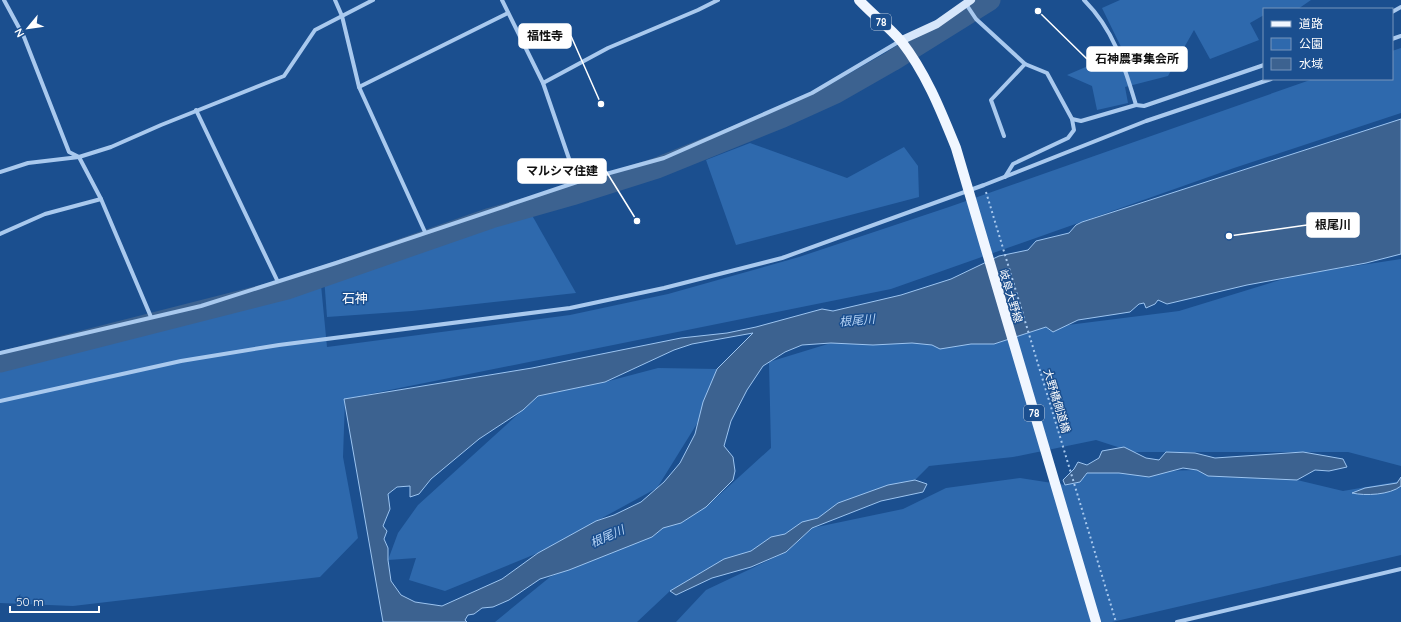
<svg xmlns="http://www.w3.org/2000/svg" width="1401" height="622" font-family="Quicksand,'Noto Sans JP',sans-serif">
	<rect width="100%" height="100%" fill="#1b4f8f"/>
	<!-- green -->
	<g fill="#2e69ad">
		<polygon points="1120,0 1311,0 1298,9 1264,9 1264,15 1250,23 1259,40 1210,59 1194,30 1168,76 1125,87 1128,103 1097,110 1092,86 1067,75 1123,51 1102,8"/>
		<polygon points="1401,48 1401,113 1234,168 891,289 345,399 343,457 358,538 320,577 73,606 0,603 0,365 131,335 321,285 327,347 570,315 668,294 799,257 949,207 1313,79 1392,79 1392,51"/>
		<polygon points="750,143 847,178 904,147 918,166 919,197 736,245 706,160"/>
		<polygon points="529,210 576,293 412,311 327,317 324,277"/>
		<polygon points="1401,259 1401,466 1348,452 1133,452 1096,440 1013,457 929,466 915,480 670,591 637,622 495,622 550,577 706,507 771,448 769,362 831,343 1068,325 1179,311 1296,275"/>
		<polygon points="658,368 717,369 698,422 657,488 538,553 445,591 409,580 416,558 388,560 398,533 418,505 538,396 605,382"/>
		<polygon points="1197,470 1297,480 1343,491 1401,481 1401,555 1112,622 676,622 706,590 786,552 812,528 903,509 946,488 1020,478 1065,485 1087,473"/>
	</g>
	<!-- water -->
	<g fill="#3c6290" stroke="#9cc4f0" fill-rule="evenodd">
		<path d="M1401 119V254L1366 263 1247 285 1167 304 1158 300 1155 304 1146 308 1144 303 1139 304 1130 312 1078 320 1053 332 1046 327 994 344H971L940 349 932 345 912 343 873 345 831 343 802 345 785 352 763 366 747 390 731 421 724 446 733 457 735 471 733 480 706 507 681 523 663 528 652 537 569 570 540 579 509 600 493 607 482 608 474 614 468 615 465 620 467 622H383L344 399 532 368 681 338 727 333 756 327 822 309 833 311 901 295 951 279 999 256 1028 250 1036 241 1069 233 1076 225 1082 222ZM753 333 717 369 703 402 695 434 680 463 664 482 641 502 614 515 596 521 538 553 502 579 442 606 415 602 401 595 391 581 388 560V548L384 539 387 531 383 526 390 509 388 494 397 487 410 486V497L419 494 431 479 479 439 523 410 538 396 605 382 674 350 692 344Z"/>
		<polygon points="1124,447 1146,458 1159,460 1166,452 1195,453 1215,458 1303,452 1343,459 1347,467 1329,471 1315,470 1297,480 1208,476 1197,470 1183,468 1149,477 1119,473 1087,473 1080,482 1065,485 1063,480 1074,469 1078,462 1087,465 1099,458 1102,451"/>
		<path d="M1401 477V486C1390 495 1365 496 1352 493L1365 488 1397 483Z"/>
		<polygon points="915,480 927,484 923,492 881,501 812,528 786,552 751,567 712,578 676,595 670,591 724,559 751,551 771,537 785,534 802,522 818,518 838,503 888,485"/>
	</g>
	<g fill="none" stroke-linecap="round" stroke-linejoin="round">
		<!-- river -->
		<polyline stroke="#3c6290" stroke-width="21" points="0,362 287,289 491,218 572,195 657,168 783,117 836,93 892,61 990,0"/>
		<!-- path -->
		<polyline stroke="#a9c9ee" stroke-width="2" stroke-dasharray="2 3" stroke-linecap="butt" points="986,192 1116,622"/>
		<!-- street -->
		<g stroke="#a9c9ee" stroke-width="4">
			<polyline points="4,0 24,37 69,152 79,157 101,199 151,317"/>
			<polyline points="335,0 342,16 359,87 425,232"/>
			<polyline points="502,0 543,83 577,182"/>
			<path d="M1084 0C1114 30 1124 65 1136 105L1144 106 1264 65"/>
			<polyline points="966,4 976,19 1025,64 1047,73 1072,119 1081,121 1136,105"/>
			<polyline points="1392,12 1401,7"/>
			<polyline points="1392,39 1401,36"/>
			<polyline points="543,83 608,48 698,10 718,0"/>
			<polyline points="359,87 508,13"/>
			<polyline points="196,110 277,280"/>
			<polyline points="1004,136 991,100 1025,64"/>
			<polyline points="0,172 28,163 79,157 111,147 161,125 284,76 315,30 373,0"/>
			<polyline points="1005,177 1013,164 1068,138 1074,130 1072,119"/>
			<polyline points="0,234 45,214 101,199"/>
			<polyline points="0,353 201,306 336,263 577,182 664,158 812,93 900,41"/>
			<polyline points="0,401 181,361 279,345 570,308 664,288 782,258 984,185 1146,121 1271,79"/>
			<polyline points="1177,622 1401,569"/>
		</g>
		<!-- secondary -->
		<polyline stroke="#d6e6fa" stroke-width="8" points="900,41 937,24 971,0"/>
		<!-- primary -->
		<path stroke="#f0f6ff" stroke-width="10" d="M859 0C872 14 888 26 901 41 926 73 941 111 956 148L1096 622"/>
	</g>
	<g text-anchor="middle" dominant-baseline="central" stroke-width="3" stroke-linejoin="round" paint-order="stroke">
		<!-- shield labels -->
		<g fill="#1b4f8f" stroke="#bbcadd" stroke-width="1">
			<rect x="871" y="14" width="20" height="16" rx="3"/>
			<rect x="1024" y="405" width="20" height="16" rx="3"/>
		</g>
		<g font-size="10" font-weight="bold" fill="#fff">
			<text x="881" y="22">78</text>
			<text x="1034" y="413">78</text>
		</g>
		<!-- street labels -->
		<g font-size="11" fill="#fff" stroke="#1b4f8f">
			<text transform="translate(1011 296) rotate(73)">岐阜大野線</text>
			<text transform="translate(1057 401) rotate(73)">大野橋側道橋</text>
		</g>
		<!-- water labels -->
		<g font-size="12" font-style="italic" fill="#b5d3f5" stroke="#1b4f8f">
			<text transform="translate(857 320) rotate(-5)">根尾川</text>
			<text transform="translate(607 536) rotate(-24)">根尾川</text>
		</g>
		<!-- quarter labels -->
		<g font-size="13" fill="#fff" stroke="#1b4f8f">
			<text x="355" y="298">石神</text>
		</g>
	</g>
	<!-- callouts -->
	<path fill="none" stroke="#fff" stroke-width="1.5" d="M601 104L571 36M1038 11L1087 59M637 221L606 171M1229 236L1307 225"/>
	<g fill="#fff" stroke="#1b4f8f" stroke-width="1.5">
		<circle cx="601" cy="104" r="4"/>
		<circle cx="1038" cy="11" r="4"/>
		<circle cx="637" cy="221" r="4"/>
		<circle cx="1229" cy="236" r="4"/>
	</g>
	<g fill="#fff" stroke="#fff" stroke-width="1.5">
		<rect x="519" y="24" width="52" height="24" rx="4"/>
		<rect x="1087" y="47" width="100" height="24" rx="4"/>
		<rect x="518" y="159" width="88" height="24" rx="4"/>
		<rect x="1307" y="213" width="52" height="24" rx="4"/>
	</g>
	<g font-size="12" text-anchor="middle" font-weight="bold" fill="#111">
		<text x="545" y="40">福性寺</text>
		<text x="1137" y="63">石神農事集会所</text>
		<text x="562" y="175">マルシマ住建</text>
		<text x="1333" y="229">根尾川</text>
	</g>
	<!-- legend -->
	<rect x="1263" y="8" width="130" height="72" fill="#1b4f8f" stroke="#7695bc"/>
	<rect x="1271" y="21" width="20" height="6" fill="#f0f6ff" stroke="#7695bc"/>
	<text x="1299" y="28" font-size="12" fill="#ffffff">道路</text>
	<rect x="1271" y="38" width="20" height="12" fill="#2e69ad" stroke="#7695bc"/>
	<text x="1299" y="48" font-size="12" fill="#ffffff">公園</text>
	<rect x="1271" y="58" width="20" height="12" fill="#3c6290" stroke="#7695bc"/>
	<text x="1299" y="68" font-size="12" fill="#ffffff">水域</text>
	<!-- north arrow -->
	<g transform="translate(28 28) rotate(241)" stroke="#1b4f8f" stroke-width="3" paint-order="stroke">
	<path d="M0-3L7 15L0 10L-7 15Z" fill="#ffffff"/>
	<text y="-6" font-size="11" font-weight="bold" text-anchor="middle" fill="#ffffff">N</text>
	</g>
	<!-- scale -->
	<path d="M10 606v6h89v-6" fill="none" stroke="#ffffff" stroke-width="2"/>
	<text x="16" y="606" font-size="12" fill="#ffffff" stroke="#1b4f8f" stroke-width="3" paint-order="stroke">50 m</text>
</svg>
